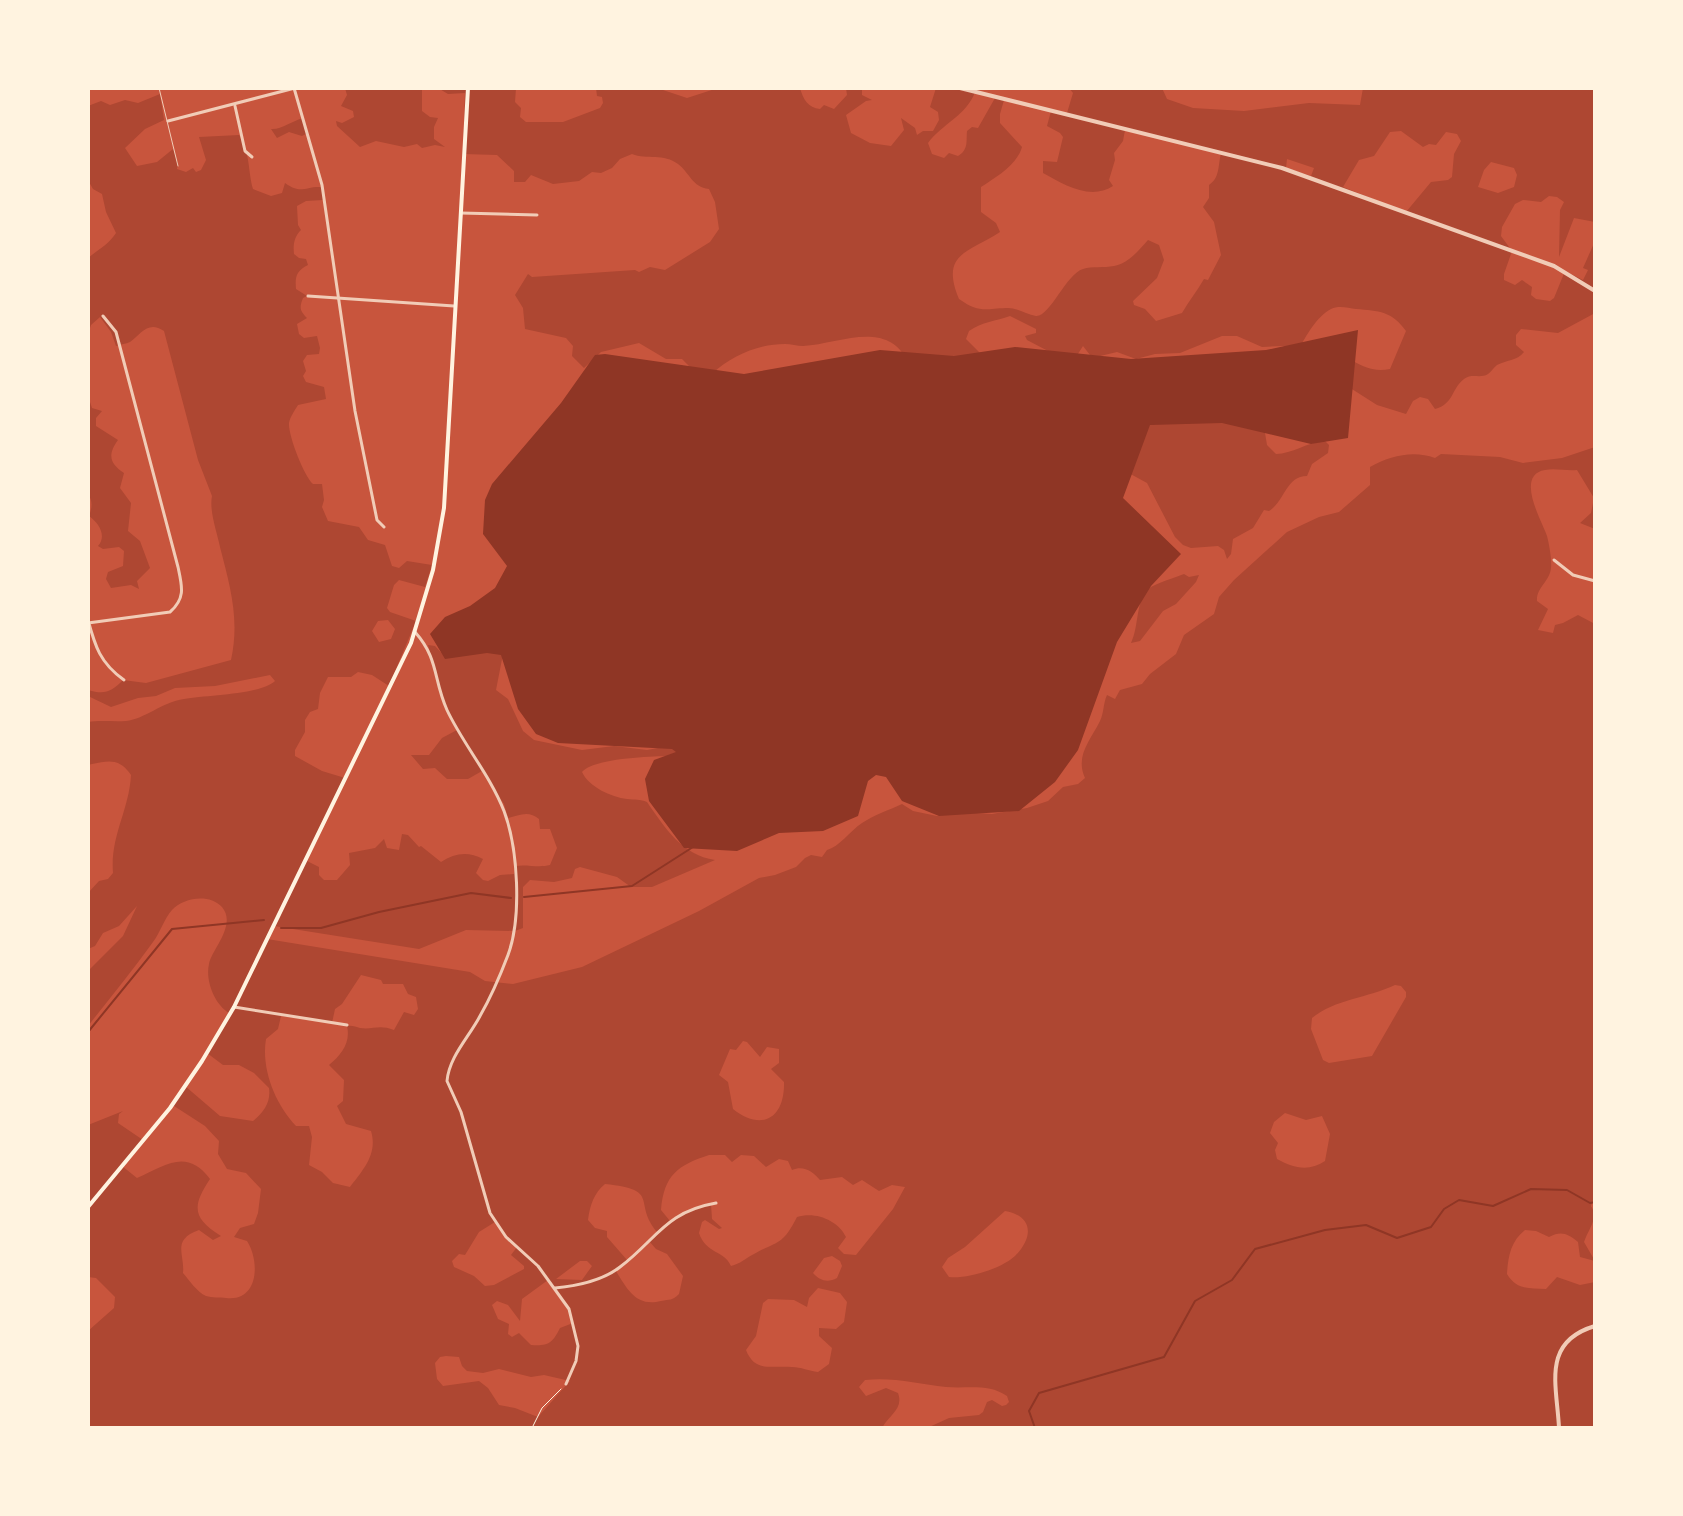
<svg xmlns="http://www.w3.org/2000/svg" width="1683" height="1516" font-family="'DejaVu Sans',sans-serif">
	<rect width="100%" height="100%" fill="#c8553d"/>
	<!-- green -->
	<g fill="#ae4732" fill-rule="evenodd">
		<polygon points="345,88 422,88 422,111 430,117 438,118 434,127 434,139 445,147 435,145 422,148 417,144 404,147 376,141 360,147 337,126 336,121 342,123 354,117 353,111 341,106 347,95"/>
		<path d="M438 88H516L515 102 521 108 520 117 526 122H563L600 108 603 103 602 97 597 96 596 88H657L687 98 718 88H800C803 99 808 108 820 109L824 105 834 109 847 95 846 88H862V95L872 100 866 101 846 115 851 133 870 143 891 146 904 130 901 118 915 128 917 135 923 131H933L939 120 938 112 930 107 936 88H961L975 92C967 115 942 124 928 143L932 154 944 158 949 153 958 156C969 150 966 140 967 131L972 127 978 128 995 98 1004 100 1000 114V123L1022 147C1017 165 996 177 981 187V212L996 223 1000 232C968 253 940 253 959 299 979 313 984 309 1006 308 1016 307 1026 314 1036 316 1050 317 1066 274 1083 269 1092 266 1104 268 1114 266 1129 263 1138 251 1148 240L1159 245 1164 260 1157 278 1133 301 1134 305 1145 309 1156 321 1182 313C1189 301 1197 291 1204 279L1208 280 1221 255 1214 222 1203 207 1209 198V185C1220 178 1218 165 1221 153L1125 130 1123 141 1114 153 1115 160 1109 180 1113 186C1090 201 1063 184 1043 173V161L1057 162 1063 137 1060 133 1047 126 1051 111 1067 113 1073 93 1069 88H1162L1167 99 1193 108 1244 111 1309 103 1360 105 1363 88H1595V222L1574 218 1559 257 1560 210 1564 202 1557 197 1549 196 1541 202 1523 200 1515 204 1502 227 1501 236 1512 251 1504 274V280L1515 285 1522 280 1532 287 1531 295 1536 299 1550 301 1554 298 1565 271 1583 280 1588 270 1583 268 1595 241V313L1558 333 1521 329 1516 335V345L1524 352C1517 361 1506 360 1497 365 1493 368 1491 372 1488 374 1480 379 1472 373 1464 379 1451 389 1454 404 1435 409L1428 399 1420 397 1413 401 1406 414 1377 405 1344 384 1353 361C1366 368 1375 372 1390 369L1406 331C1392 311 1379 311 1356 309 1348 308 1339 305 1331 309 1317 316 1306 336 1299 349L1283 346 1262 347 1237 336H1222L1180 353 1155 354 1136 359 1117 352 1096 357 1090 355 1083 346 1074 360 1069 362 1027 340 1025 336 1036 333V329L1010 316C996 321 982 322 969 331L966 339 983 356 906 358C884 320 838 344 803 346 797 346 791 344 785 344 758 344 731 356 712 374L693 370 682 359H666L639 343 601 352 584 368 572 356 573 346 566 338 525 329 523 308 515 295 528 274 532 277 635 270 639 272 650 267 665 270 710 242 719 229 715 202 709 189C692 187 690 173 678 164 664 153 647 160 632 154L620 159 612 168 601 173 592 172 579 181 553 184 531 175 525 182H514V171L497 155 463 154 465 93 448 94ZM1401 131 1423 147 1429 144 1436 145 1446 132 1457 134 1461 141 1454 154 1452 177 1448 180 1431 182 1406 212 1343 187 1359 160 1374 156 1390 132ZM1287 159 1314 168 1311 176 1286 168ZM1491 162 1514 168 1517 175 1514 187 1498 193 1478 187 1484 170Z"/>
		<path d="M160 94 164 120 145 129 125 148 137 166 157 162 173 149 178 164 177 169 186 172 193 168 196 172 201 170 206 160 199 137 239 135C250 150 248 172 253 189L271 196 282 193 285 183C302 195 304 186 322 187L323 200 306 201 297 206 298 225 301 230C294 237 293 245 294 254L299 258 306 259 308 265C296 271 295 277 296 289L307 296 303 298C299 308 300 311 307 318L297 324 299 334 304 338 317 336 320 348 319 354 307 355 303 361 306 371 303 376 306 382 324 387 326 399 298 405C295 410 290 417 289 423 288 435 304 476 313 484H322L324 500 322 507 328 521 359 527 368 540 385 545 392 566 399 568 407 561 432 565 425 587 399 580 394 585 387 608 390 612 416 621 389 686 372 675 358 672 351 677H328L320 693 318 709 310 712 305 720V732L295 750V756L322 771 345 778 305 860 319 867V875L324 880H337L350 865 349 853 375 848 384 839 387 848 399 850 402 834 408 835 419 847 421 846 441 862C455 853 468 851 483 859L476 873 483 880 488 881 500 875 514 874 515 866C527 864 538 868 550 865L557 848 550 829H540L539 819C529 810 519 815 508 818L504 804 482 771 468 779H447L435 768 423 769 411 755H429L442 738 457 730 445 706 428 645 435 646 446 658 482 649 503 654 496 690 508 699 523 731 534 740 582 750 614 746 647 750 669 746 677 752 673 756C655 756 593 758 582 772 589 787 611 797 627 799 635 800 640 799 647 802 665 828 682 855 715 860L652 887H631L617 877 580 867 575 869 572 878 554 882 530 880 523 887V928L515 931 466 930 419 949 274 926 267 939 470 972 485 981 513 984 582 967 699 911 759 878 775 875 796 867 805 858 811 855 822 857 827 850C839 847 850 831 862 823 874 815 889 810 902 804L913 811 937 816 958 812 992 814 1027 808 1048 801 1063 787 1078 784 1085 778C1075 756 1090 741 1100 721 1104 713 1103 704 1107 695L1115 699 1120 690 1142 684 1150 674 1176 654 1184 635 1214 614 1219 597 1234 580 1287 532 1319 517 1339 512 1370 485V467C1390 456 1413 450 1435 458L1441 454 1500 457 1523 463 1562 458 1595 447V529L1580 523 1591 513 1594 498 1577 470C1566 471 1555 468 1545 470 1514 475 1543 523 1547 536 1549 544 1552 559 1551 568 1550 581 1536 588 1537 601L1548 609 1538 630 1553 633 1555 625 1563 623 1578 615 1595 624V1194L1591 1206C1599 1218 1589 1228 1584 1242L1595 1261 1580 1257 1578 1242C1567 1233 1561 1231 1549 1237L1536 1231 1525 1230C1511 1241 1508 1256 1507 1274 1517 1290 1528 1288 1546 1289L1557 1277 1580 1285 1595 1282V1428H927L949 1418 979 1415 983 1412 987 1402 992 1400 1002 1406 1006 1405 1009 1402 1007 1396C988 1383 968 1389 946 1387 919 1384 893 1377 865 1380L859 1387 866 1396 886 1388 898 1393C904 1409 889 1415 882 1428H88V1331L114 1308 115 1297 96 1278 88 1277V1125L123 1111 119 1114 118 1123 143 1140 122 1166 137 1178C166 1165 187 1148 210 1179 192 1206 192 1218 221 1236L213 1240 199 1230C171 1240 185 1254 183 1273 189 1280 197 1292 206 1296 212 1298 220 1297 226 1298 259 1302 260 1261 247 1241L234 1237 240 1228 254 1224 258 1213 261 1189 246 1173 227 1169 218 1154 219 1141 205 1126 171 1104 185 1086 220 1116 253 1121C264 1112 271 1102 269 1088L254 1073 239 1065H223L207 1053 229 1013C215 1005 205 981 209 964 212 949 237 925 222 907 209 893 183 898 172 910 164 919 160 933 153 942 132 971 110 998 88 1026V971L123 936 137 906 119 926 103 933 95 946 88 949V893L99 881 108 879 113 873C110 836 129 811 131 775 119 757 107 761 88 765V722C101 720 113 722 126 721 145 719 162 702 184 699 207 695 260 695 275 681L270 675 215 686 175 688 156 696 138 698 111 707 88 696V690C105 695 111 692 123 680L146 683 231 660C240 619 230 586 220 547 217 532 209 511 212 496L198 460 164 331C148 320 141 334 130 342 126 344 121 344 116 346L111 332 100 317 91 325 88 334V258C99 249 109 244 116 233L106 212 102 194 93 189 89 182 88 106 101 101 110 105 125 100 138 103ZM388 620 395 629 391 639 379 642 372 631 378 621ZM361 975 381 980 383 984H403L408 994 416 997 418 1009 414 1015 404 1012 394 1030C379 1024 373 1030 360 1028 356 1027 352 1025 347 1026 351 1043 341 1055 329 1065L344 1080 343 1101 337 1106 346 1124 371 1131C378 1154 363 1170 350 1187L333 1183 322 1172 309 1165 312 1137 309 1126H296C275 1104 261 1069 266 1039L278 1029 281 1016 332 1023 335 1009 342 1004ZM1395 985 1401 986 1406 992V997L1372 1056 1329 1063 1323 1060 1311 1029 1312 1018C1335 999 1368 998 1395 985ZM743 1041 747 1042 760 1057 767 1047 779 1049V1063L771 1069 784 1082C785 1118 762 1132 733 1109L728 1082 719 1075 730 1049 736 1050ZM1285 1113 1306 1120 1322 1116 1330 1134 1325 1161C1309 1172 1293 1168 1277 1159L1275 1150 1278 1143 1270 1133 1274 1122ZM709 1155H725L732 1162 741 1155 754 1156 766 1167 779 1159 788 1161 792 1170C804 1165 813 1172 820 1180L842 1177 853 1185 862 1180 879 1191 892 1185 905 1187 893 1209 856 1255 844 1254 838 1248 846 1237C838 1220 815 1211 797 1217 782 1246 779 1240 754 1254 746 1258 740 1264 731 1266 724 1250 706 1254 699 1233L702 1222 705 1220 719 1229 722 1228 712 1219 711 1204 692 1209 670 1221 661 1210C664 1175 678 1165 709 1155ZM605 1184C662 1190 632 1202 657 1232L649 1241 656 1249 667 1254 683 1276 679 1294C672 1301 670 1299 661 1301 637 1307 628 1291 616 1271L627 1260 607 1237V1231L595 1228 588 1220C590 1205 594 1193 605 1184ZM1005 1211C1033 1216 1034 1237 1015 1256 1001 1269 967 1279 949 1277L942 1267 948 1258 965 1247ZM495 1222 517 1247 511 1255 524 1266V1269L494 1285 485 1286 474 1276 454 1267 452 1261 459 1254 465 1255 479 1232ZM832 1256 840 1261 842 1266 837 1278C828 1283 820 1281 813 1273L824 1258ZM580 1261H587L592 1266 582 1280 556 1279ZM548 1280 569 1307 573 1323 560 1328C552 1344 548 1346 531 1345L519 1333 512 1337 508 1334 509 1324 498 1319 492 1305 497 1301 508 1305 520 1321 522 1299ZM818 1288 840 1293 847 1302 844 1322 836 1329 819 1328V1336L832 1348 829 1364 818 1372C809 1371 801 1367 792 1367 771 1365 755 1373 746 1350L756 1336 763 1303 768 1299 794 1300 807 1307 809 1298ZM446 1356 459 1357 462 1366 467 1371 483 1373 499 1369 531 1377 544 1375 570 1381 538 1417 515 1408 499 1405 488 1388 479 1381 443 1386 437 1379 435 1363 440 1357Z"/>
		<path d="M303 118 308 133 302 136 289 132 277 138 271 129C281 130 292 121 303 118Z"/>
		<path d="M88 396 92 408 102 411 96 418V426L118 440C107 455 110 464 124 473L120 488 131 503 128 531 140 541 150 568 137 581 139 589 131 585 111 588 106 579 108 572 123 566 124 551 119 547 103 549 98 546C107 536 99 523 89 516 92 508 93 501 88 494Z"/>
		<path d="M1141 408 1264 427 1267 445 1276 454C1292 454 1307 442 1325 441L1329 445 1328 453 1312 464 1307 476C1286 476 1285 501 1269 511L1264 510 1253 528 1233 539 1231 554 1227 559 1224 550 1218 546 1191 548 1183 545 1175 537 1147 483 1125 471Z"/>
		<path d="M1184 574 1189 577 1199 575 1196 582 1176 604 1163 611 1140 641 1131 643C1139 627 1136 599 1148 589 1156 583 1174 578 1184 574Z"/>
	</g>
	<!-- water -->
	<polygon fill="#8f3625" points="1358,330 1348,438 1311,444 1222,423 1150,425 1123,498 1181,554 1151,586 1117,642 1078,750 1055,782 1019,811 939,816 902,801 886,777 876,775 868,781 858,816 823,831 779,833 737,851 684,848 649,801 645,779 654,760 676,752 672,749 558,743 536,734 518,709 501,655 487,653 445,659 430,634 445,617 470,606 495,588 507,566 483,534 485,500 492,484 561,403 595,355 605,354 744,374 880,350 954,356 1015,347 1131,359 1266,350"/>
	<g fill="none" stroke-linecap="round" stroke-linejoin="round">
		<!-- stream -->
		<g stroke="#8f3625" stroke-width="2">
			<polyline points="524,897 632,886 693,847"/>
			<polyline points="281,928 321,928 379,912 471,893 511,898"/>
			<polyline points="88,1032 172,929 264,920"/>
			<polyline points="1035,1428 1029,1411 1039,1393 1164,1357 1195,1301 1232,1280 1255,1249 1325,1230 1366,1225 1397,1238 1431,1227 1444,1209 1459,1200 1493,1206 1531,1189 1567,1190 1590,1203 1595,1202"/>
		</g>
		<!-- path -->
		<polyline stroke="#fff3e0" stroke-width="1" points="532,1428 542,1408 561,1389"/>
		<!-- service -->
		<polyline stroke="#f1ccb7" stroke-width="1" points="159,88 178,166"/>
		<!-- minor -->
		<g stroke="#f1ccb7" stroke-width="3">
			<polyline points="294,88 322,185 355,411 377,520 384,527"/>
			<polyline points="235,106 245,151 252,157"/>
			<polyline points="168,121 295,88"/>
			<polyline points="461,213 537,215"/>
			<polyline points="308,296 454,306"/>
			<polyline points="1554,560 1573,575 1595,581"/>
			<path d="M88 620C95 646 100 663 124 680"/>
			<path d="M88 623 170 612C186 598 182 586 178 567L116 332 103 316"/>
			<path d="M415 632C439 659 433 679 447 710 463 744 490 775 504 811 518 848 522 917 508 955 500 976 491 997 480 1016 469 1037 449 1057 447 1081L461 1112 490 1213 506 1237 538 1266 569 1309 578 1346 576 1361 566 1384"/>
			<polyline points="234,1007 347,1025"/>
			<path d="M555 1288C576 1286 602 1281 620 1267 657 1239 665 1212 716 1203"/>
		</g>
		<!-- tertiary -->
		<g stroke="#f1ccb7" stroke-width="4">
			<polyline points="960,88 1282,168 1554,266 1595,291"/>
			<path d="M1559 1428C1557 1385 1541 1342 1595 1326"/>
		</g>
		<!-- secondary -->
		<polyline stroke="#fff3e0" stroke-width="4" points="88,1207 170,1108 202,1061 234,1007 411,643 433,570 444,508 468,88"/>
	</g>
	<!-- border -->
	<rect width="1683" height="1516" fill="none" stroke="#fff3e0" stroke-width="180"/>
</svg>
